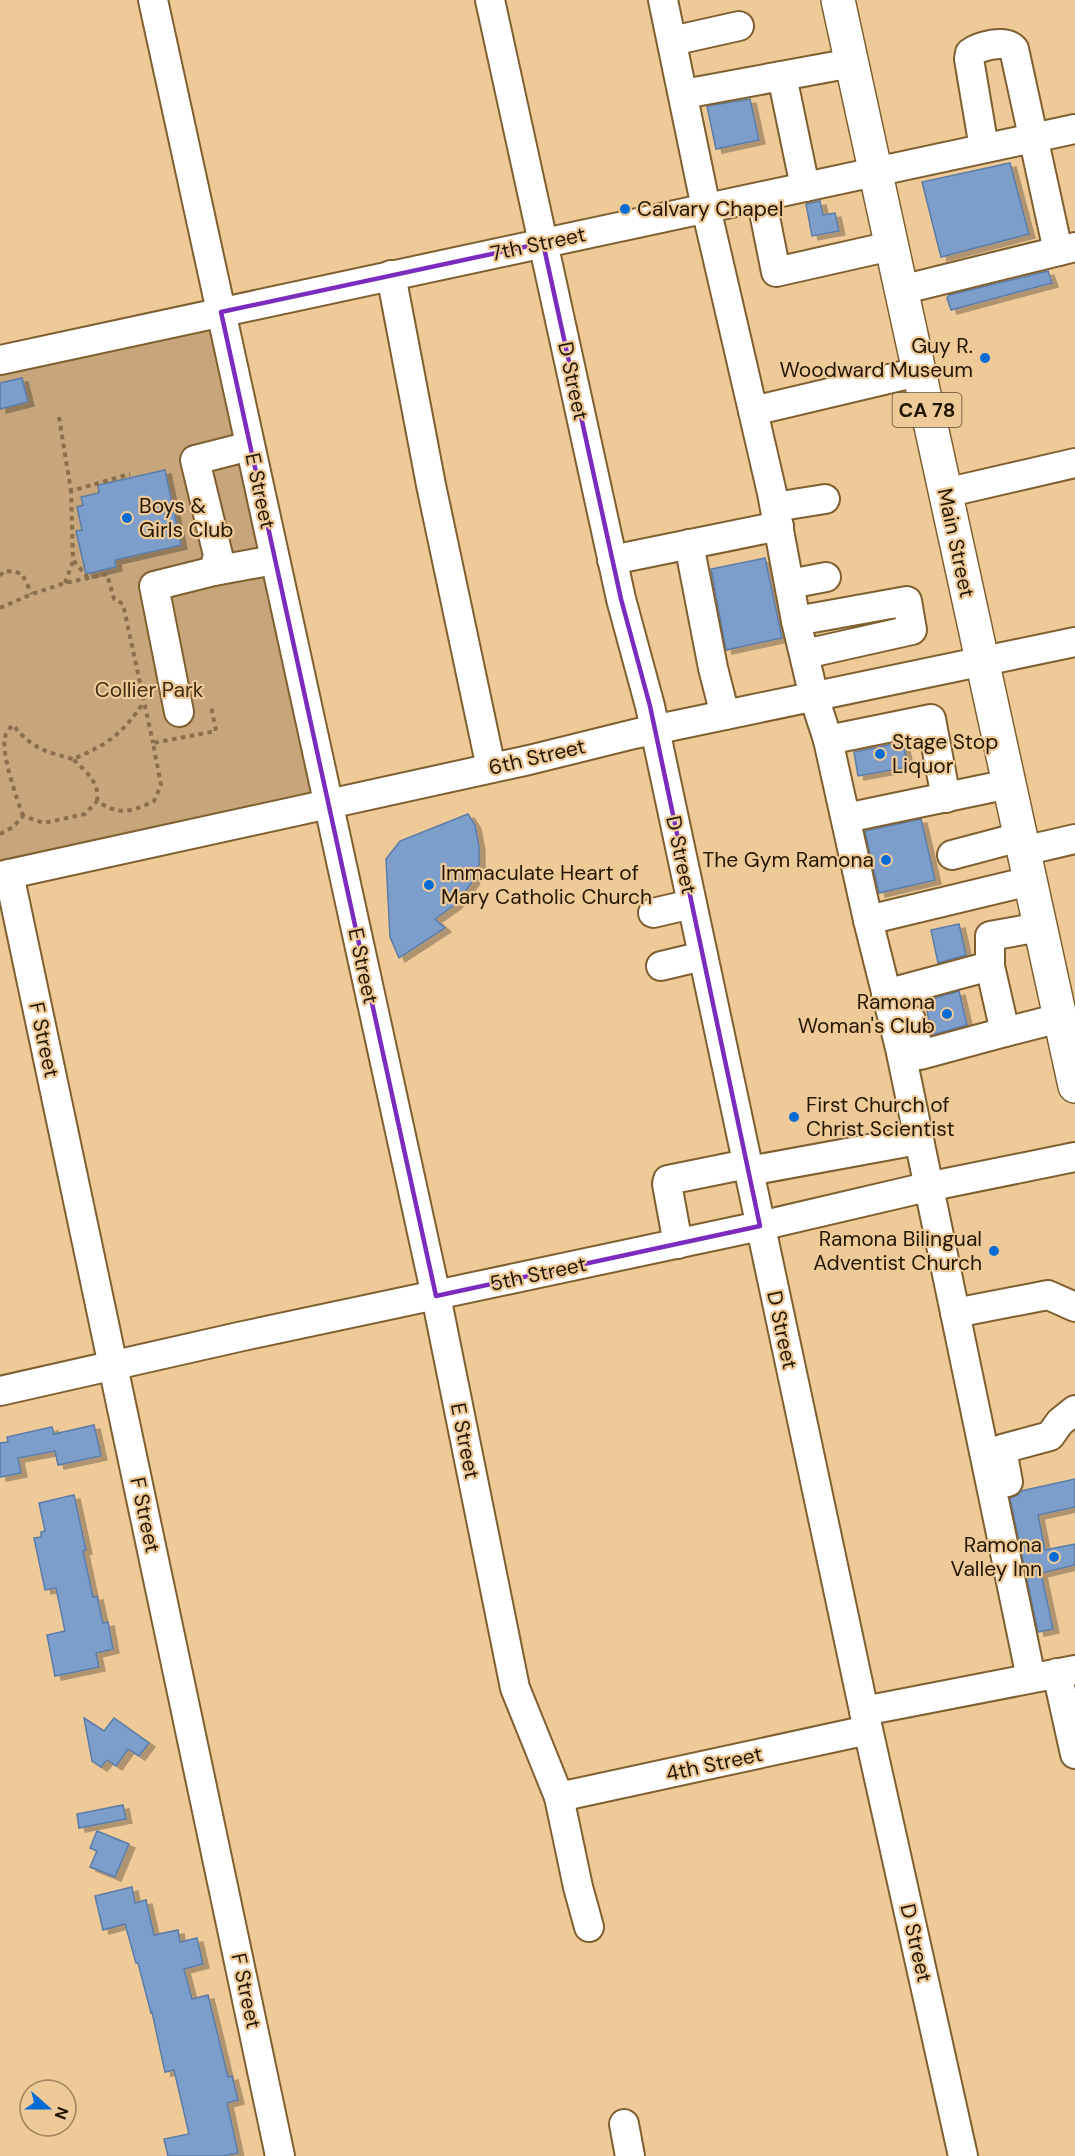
<svg xmlns="http://www.w3.org/2000/svg" width="1075" height="2156" font-family="'DM Sans',sans-serif">
	<defs>
		<filter id="shadow"><feDropShadow dx="6" dy="4" stdDeviation="0" flood-color="#0004"/></filter>
	</defs>
	<rect width="100%" height="100%" fill="#eeca98"/>
	<!-- green -->
	<polygon fill="#c6a67a" points="220,312 327,804 0,875 0,360"/>
	<!-- building -->
	<g fill="#7d9ecb" stroke="#5c7ca7" stroke-width="1.5" filter="url(#shadow)">
		<polygon points="750,99 759,140 716,149 707,106"/>
		<polygon points="1010,163 1029,234 941,257 922,182"/>
		<polygon points="820,201 823,215 835,213 839,231 812,236 806,204"/>
		<polygon points="1048,271 1052,283 951,310 947,298 949,295"/>
		<polygon points="22,378 28,402 0,409 0,383"/>
		<polygon points="165,470 181,545 115,560 116,567 86,574 76,531 82,530 77,507 83,505 81,497 99,493 98,485"/>
		<polygon points="765,558 782,638 726,650 711,569"/>
		<polygon points="903,742 908,767 858,776 854,752"/>
		<polygon points="468,814 475,825 479,846 479,864 473,881 456,904 435,919 445,928 399,958 390,937 386,859 400,841"/>
		<polygon points="921,819 935,880 879,893 865,831"/>
		<polygon points="959,924 966,955 938,963 931,930"/>
		<polygon points="959,991 967,1025 932,1035 925,1001"/>
		<polygon points="94,1425 101,1456 58,1465 55,1451 18,1458 21,1473 0,1477 0,1443 8,1442 7,1437 52,1427 54,1434"/>
		<polygon points="1075,1479 1075,1507 1038,1515 1045,1550 1075,1544 1075,1565 1041,1573 1053,1629 1038,1632 1010,1498 1018,1495 1021,1491"/>
		<polygon points="74,1495 86,1550 83,1551 93,1597 97,1596 103,1623 108,1622 113,1649 96,1653 99,1667 55,1676 47,1635 65,1631 56,1588 45,1590 34,1538 41,1537 41,1532 45,1531 39,1503"/>
		<polygon points="84,1718 104,1731 114,1718 149,1743 139,1756 128,1749 116,1766 107,1760 101,1767 92,1761"/>
		<polygon points="123,1805 126,1819 79,1828 77,1814"/>
		<polygon points="97,1831 129,1844 115,1877 90,1867 97,1851 90,1848"/>
		<polygon points="132,1887 135,1903 146,1900 154,1935 178,1930 180,1942 197,1938 203,1964 184,1969 192,1999 208,1995 228,2077 232,2076 238,2100 227,2103 238,2153 223,2156 168,2156 164,2139 189,2134 174,2070 165,2072 152,2012 151,2013 138,1963 136,1963 125,1924 103,1930 95,1896"/>
	</g>
	<g fill="none" stroke-linecap="round" stroke-linejoin="round">
		<!-- minor casing -->
		<g stroke="#7f5f30" stroke-width="32">
			<g id="minor">
				<polyline points="153,0 436,1296 515,1688 559,1797 578,1887 589,1927"/>
				<polyline points="490,0 621,599 650,706 864,1711 963,2156"/>
				<polyline points="663,0 706,208 772,493 796,621 814,697 828,740 868,920 900,1048 1031,1678"/>
				<polyline points="672,41 739,26"/>
				<polyline points="782,76 805,187"/>
				<polyline points="684,94 852,63"/>
				<path d="M984 148 969 59 970 53C980 46 1005 39 1014 49L1058 251"/>
				<polyline points="761,197 776,272 891,246"/>
				<polyline points="391,275 431,485 491,768"/>
				<polyline points="901,290 1075,247"/>
				<polyline points="0,360 1075,129"/>
				<polyline points="753,411 918,372"/>
				<polyline points="945,493 1075,463"/>
				<polyline points="775,507 825,499"/>
				<polyline points="689,544 713,668 725,715"/>
				<polyline points="612,560 779,526"/>
				<polyline points="214,571 218,555 195,460 250,446"/>
				<polyline points="790,584 826,577"/>
				<polyline points="796,621 907,601 912,630 805,654"/>
				<polyline points="179,712 154,586 214,571 274,560"/>
				<polyline points="828,740 931,719 946,798"/>
				<polyline points="846,818 1009,784"/>
				<polyline points="1023,851 1075,839"/>
				<polyline points="952,855 1020,837"/>
				<polyline points="9,874 280,2156"/>
				<polyline points="0,876 529,760 634,734 1075,642"/>
				<polyline points="653,913 692,904"/>
				<polyline points="868,920 1030,881"/>
				<polyline points="1040,927 990,936 990,966 1005,1032 1060,1018"/>
				<polyline points="661,966 703,956"/>
				<polyline points="886,994 990,966"/>
				<polyline points="911,1020 920,1055 1005,1032"/>
				<polyline points="749,1171 918,1140"/>
				<polyline points="678,1244 667,1184 668,1180 747,1164"/>
				<polyline points="955,1313 1048,1295 1075,1307"/>
				<polyline points="0,1391 243,1336 760,1226 927,1187 1075,1157"/>
				<polyline points="1008,1482 1002,1449 1050,1436 1060,1422 1075,1410"/>
				<polyline points="1057,1673 1075,1754"/>
				<polyline points="864,1711 1075,1670"/>
				<polyline points="559,1797 868,1730"/>
				<polyline points="624,2124 630,2156"/>
			</g>
		</g>
		<!-- major casing -->
		<g stroke="#7f5f30" stroke-width="36">
			<polyline id="major" points="838,0 1075,1086"/>
		</g>
		<!-- path -->
		<g stroke="#886f4d" stroke-width="4" stroke-dasharray="4.5 4.5" stroke-linecap="butt">
			<polyline points="59,417 71,491"/>
			<polyline points="0,576 3,572 13,571 22,574 32,594"/>
			<polyline points="88,578 73,560 71,491 130,474"/>
			<polyline points="65,583 73,561"/>
			<polyline points="0,608 32,594 65,583 107,574 114,599 123,604 153,743"/>
			<path d="M97 801C100 782 85 771 73 759 109 744 122 734 144 702"/>
			<path d="M23 816C17 799 1 754 5 737 6 732 10 728 13 725 31 748 46 752 73 759"/>
			<path d="M0 834 13 827 23 816 44 823 85 814 97 801C119 816 131 812 154 801L161 785 153 743 216 731 211 706"/>
		</g>
		<!-- minor -->
		<use href="#minor" stroke="#fff" stroke-width="28"/>
		<!-- major -->
		<use href="#major" stroke="#fff" stroke-width="33"/>
	</g>
	<!-- marked area -->
	<path fill="none" stroke="#7b2cbf" stroke-width="4.5" stroke-linejoin="round" d="M543 243 621 599 650 706 760 1226 436 1296 221 312Z"/>
	<!-- markers -->
	<g fill="#066bd4" stroke="#eeca98" stroke-width="2">
		<circle cx="625" cy="209" r="6"/>
		<circle cx="985" cy="358" r="6"/>
		<circle cx="127" cy="518" r="6"/>
		<circle cx="880" cy="754" r="6"/>
		<circle cx="886" cy="860" r="6"/>
		<circle cx="429" cy="885" r="6"/>
		<circle cx="947" cy="1014" r="6"/>
		<circle cx="794" cy="1117" r="6"/>
		<circle cx="994" cy="1251" r="6"/>
		<circle cx="1054" cy="1557" r="6"/>
	</g>
	<g text-anchor="middle" dominant-baseline="central" stroke-width="4.5" stroke-linejoin="round" paint-order="stroke">
		<!-- shield labels -->
		<rect fill="#eeca98" stroke="#604c30" stroke-width="1.5" x="892.5" y="393" width="69" height="34" rx="4.5"/>
		<g font-size="20" font-weight="bold" fill="#231603">
			<text x="927" y="410">CA 78</text>
		</g>
		<!-- poi labels -->
		<g font-size="21" fill="#231603" stroke="#eeca98" text-anchor="start">
			<text x="637" y="209">Calvary Chapel</text>
			<text x="973" y="346" text-anchor="end">Guy R.<tspan x="973" dy="24">Woodward Museum</tspan></text>
			<text x="139" y="506">Boys &amp;<tspan x="139" dy="24">Girls Club</tspan></text>
			<text x="892" y="742">Stage Stop<tspan x="892" dy="24">Liquor</tspan></text>
			<text x="874" y="860" text-anchor="end">The Gym Ramona</text>
			<text x="441" y="873">Immaculate Heart of<tspan x="441" dy="24">Mary Catholic Church</tspan></text>
			<text x="935" y="1002" text-anchor="end">Ramona<tspan x="935" dy="24">Woman's Club</tspan></text>
			<text x="806" y="1105">First Church of<tspan x="806" dy="24">Christ Scientist</tspan></text>
			<text x="982" y="1239" text-anchor="end">Ramona Bilingual<tspan x="982" dy="24">Adventist Church</tspan></text>
			<text x="1042" y="1545" text-anchor="end">Ramona<tspan x="1042" dy="24">Valley Inn</tspan></text>
		</g>
		<!-- street labels -->
		<g font-size="21" fill="#231603" stroke="#eeca98">
			<text transform="translate(538 244) rotate(-12)">7th Street</text>
			<text transform="translate(573 381) rotate(78)">D Street</text>
			<text transform="translate(260 491) rotate(78)">E Street</text>
			<text transform="translate(956 543) rotate(78)">Main Street</text>
			<text transform="translate(537 757) rotate(-13)">6th Street</text>
			<text transform="translate(681 855) rotate(78)">D Street</text>
			<text transform="translate(363 966) rotate(78)">E Street</text>
			<text transform="translate(44 1040) rotate(78)">F Street</text>
			<text transform="translate(538 1274) rotate(-12)">5th Street</text>
			<text transform="translate(782 1330) rotate(78)">D Street</text>
			<text transform="translate(465 1441) rotate(79)">E Street</text>
			<text transform="translate(145 1515) rotate(78)">F Street</text>
			<text transform="translate(714 1764) rotate(-12)">4th Street</text>
			<text transform="translate(916 1943) rotate(77)">D Street</text>
			<text transform="translate(246 1991) rotate(78)">F Street</text>
		</g>
		<!-- park labels -->
		<g font-size="21" fill="#3f2d11" stroke="#eeca98">
			<text x="149" y="690">Collier Park</text>
		</g>
	</g>
	<!-- north arrow -->
	<g transform="translate(48 2108) rotate(111)"><circle r="28" fill="#eeca98" stroke="#9d825c" stroke-width="1.5"/>
	<path d="M0-4.5L10 22L0 15L-10 22Z" fill="#066bd4"/>
	<text y="-9" font-size="16" font-weight="bold" text-anchor="middle" fill="#231603">N</text>
	</g>
</svg>
